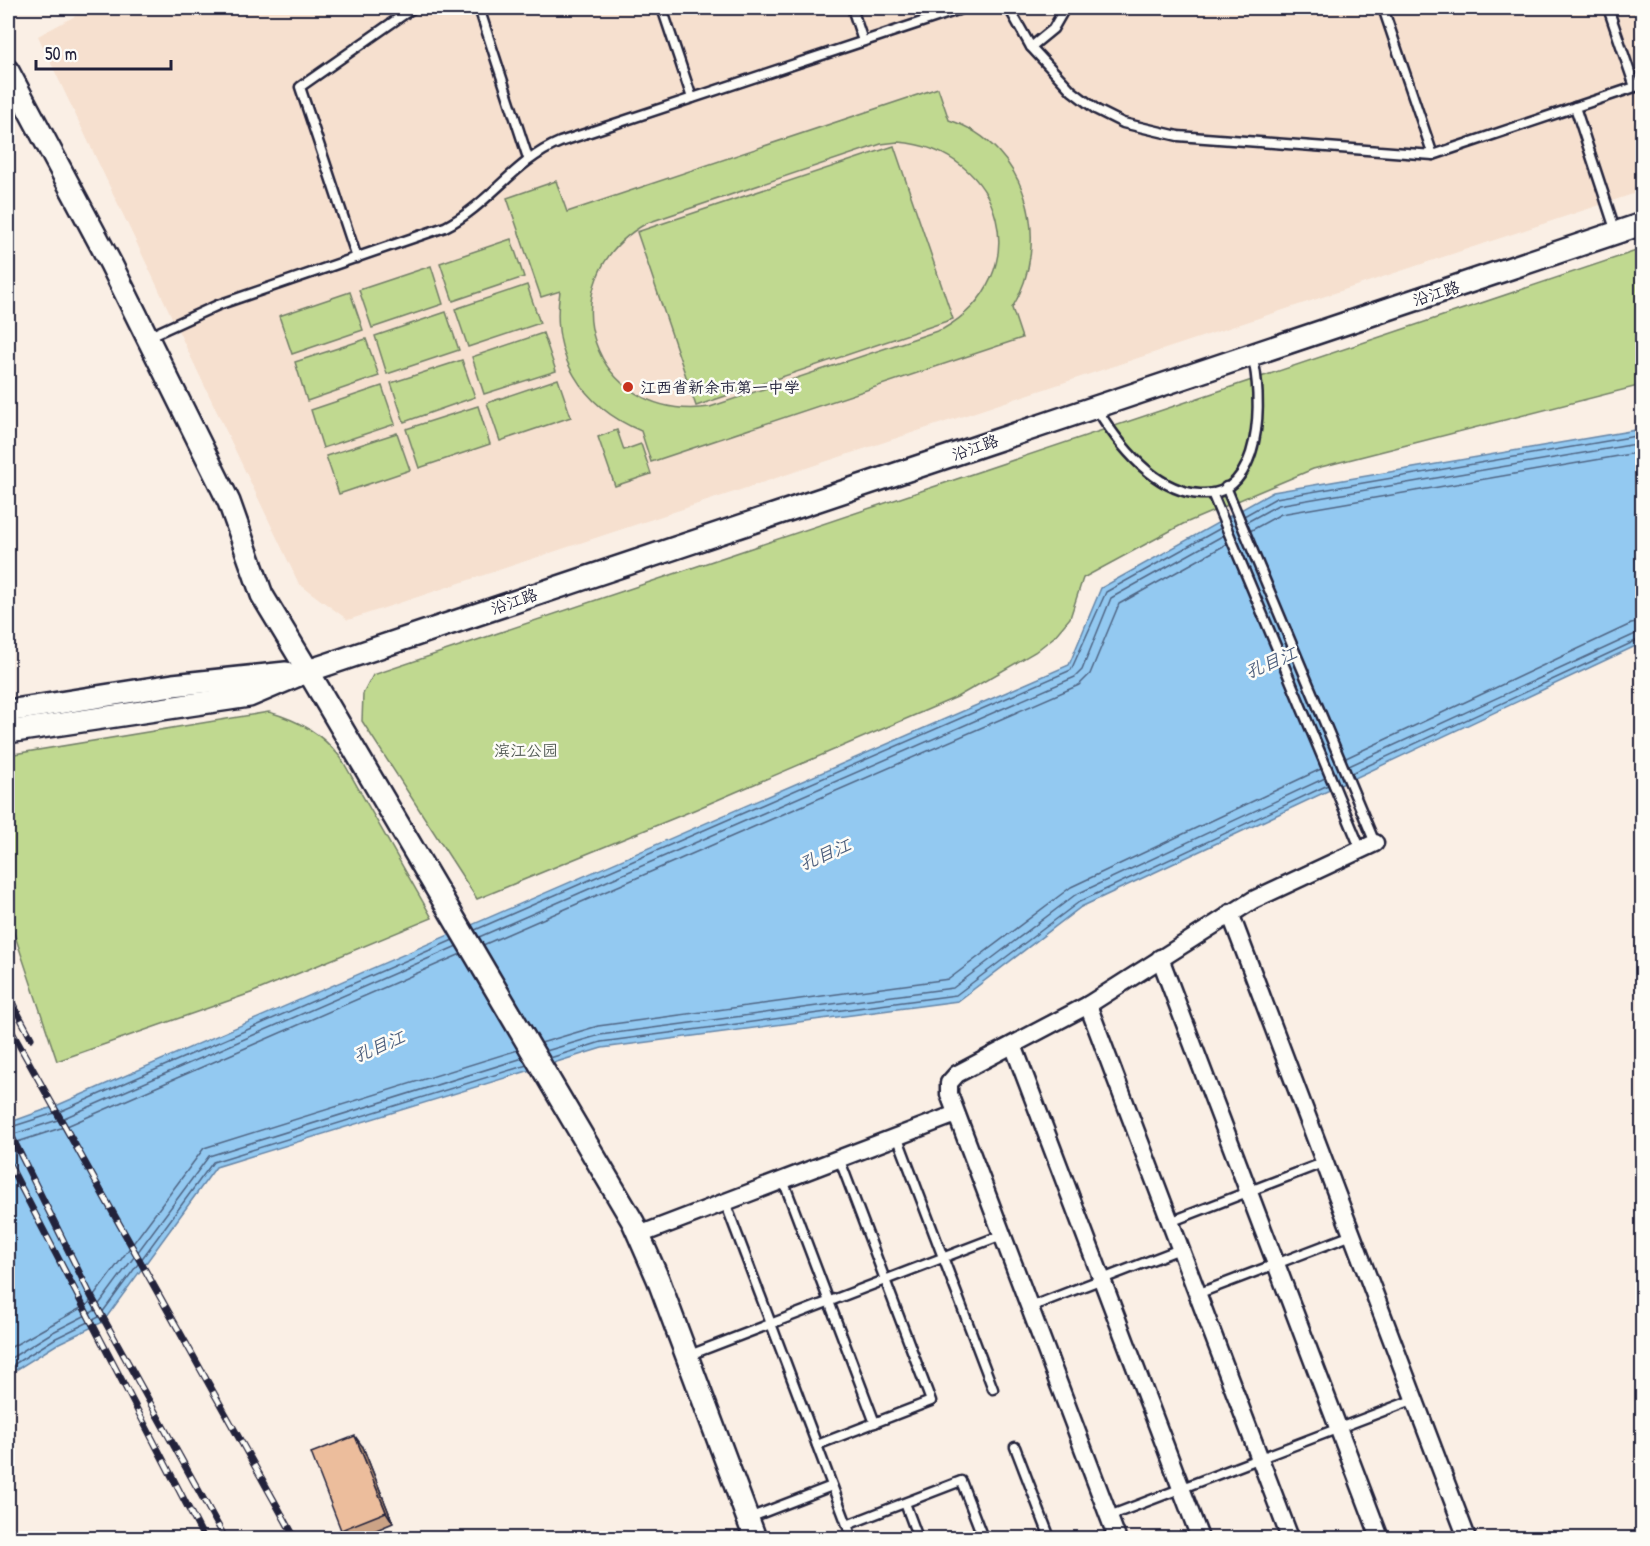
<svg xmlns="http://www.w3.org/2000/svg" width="1650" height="1546" font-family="'Patrick Hand','LXGW WenKai TC',sans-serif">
	<rect width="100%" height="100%" fill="#faefe5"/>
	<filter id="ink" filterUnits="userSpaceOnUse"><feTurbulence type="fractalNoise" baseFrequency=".0167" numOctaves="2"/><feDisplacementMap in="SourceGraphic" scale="12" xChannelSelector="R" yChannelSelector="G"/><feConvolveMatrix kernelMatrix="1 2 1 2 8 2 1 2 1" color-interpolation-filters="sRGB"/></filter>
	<g filter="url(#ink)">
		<!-- built -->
		<polygon fill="#f6e0cf" points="90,8 1642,8 1642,191 348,620 299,584 38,36"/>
		<!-- green -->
		<g fill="#c0d990" stroke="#717e66" stroke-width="1.5" fill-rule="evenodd">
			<path d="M938 88 949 120C1027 145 1053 241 1012 308L1022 338 651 462 641 431C581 406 550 355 560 291L541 297 507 198 556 181 567 212ZM898 142C1004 150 1038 275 943 329L710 407C592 424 544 280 647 223L881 144Z"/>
			<polygon points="894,146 953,319 696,406 637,232"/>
			<polygon points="511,239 524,277 453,301 440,263"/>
			<polygon points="1642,249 1642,385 1313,469 1183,524 1083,578 1070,618 1054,637 1035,652 957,697 694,810 477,899 362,721 363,694 373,675"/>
			<polygon points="431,266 443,304 372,328 359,290"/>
			<polygon points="527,285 540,323 468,347 455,309"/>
			<polygon points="350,292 363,330 292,354 279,316"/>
			<polygon points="446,312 459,350 387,374 375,336"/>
			<polygon points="543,333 556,371 484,394 472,357"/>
			<polygon points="366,339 379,376 307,401 295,362"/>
			<polygon points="462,360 475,397 404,422 391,383"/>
			<polygon points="558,379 571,417 500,441 487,403"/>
			<polygon points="382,386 395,424 323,448 311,410"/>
			<polygon points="478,406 490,444 419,468 406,429"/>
			<polygon points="617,430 624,450 641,444 651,474 615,486 598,437"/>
			<polygon points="397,433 410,470 339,494 326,456"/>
			<path d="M269 712C300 721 321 733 341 758L432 918 251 993 57 1061 8 915V755Z"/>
		</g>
		<!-- water -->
		<polygon fill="#93c9f1" stroke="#6686a8" stroke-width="1.5" points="1642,429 1642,643 1081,907 958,1001 602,1048 216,1167 103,1322 59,1343 8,1375 8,1123 58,1105 1069,665 1101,588 1273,492"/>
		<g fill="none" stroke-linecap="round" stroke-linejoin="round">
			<!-- shore -->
			<g stroke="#4f6584" stroke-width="1.5">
				<polyline points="1244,516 1276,498 1642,435"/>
				<polyline points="1247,522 1278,505 1642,443"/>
				<polyline points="1250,531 1281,514 1642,452"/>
				<polyline points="1346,758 1631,624 1642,622"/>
				<polyline points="1349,766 1642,631"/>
				<polyline points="1352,773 1642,638"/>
				<polyline points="475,930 1071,670 1106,592 1221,528"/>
				<polyline points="479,937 1075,677 1082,670 1111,598 1224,535"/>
				<polyline points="483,945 1079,685 1090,674 1119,604 1227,544"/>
				<polyline points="541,1043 598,1026 949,979 1071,887 1321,769"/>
				<polyline points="546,1051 600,1035 953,988 1075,895 1325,778"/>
				<polyline points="550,1058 601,1042 956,995 1079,902 1328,785"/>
				<polyline points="8,1128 61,1111 453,940"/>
				<polyline points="8,1136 64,1118 457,946"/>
				<polyline points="8,1145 67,1126 461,954"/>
				<polyline points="8,1349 88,1304 204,1148 518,1050"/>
				<polyline points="8,1360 53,1332 94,1311 209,1156 523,1058"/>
				<polyline points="8,1368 56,1338 99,1317 213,1162 527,1065"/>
			</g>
			<!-- service casing -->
			<g stroke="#22223b" stroke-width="13">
				<g id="service">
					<polyline points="479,8 528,158"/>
					<polyline points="662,8 692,98"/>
					<polyline points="852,8 863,41"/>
					<polyline points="1009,8 1031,47 1072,91 1097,110 1123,123 1178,136 1433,155 1635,87 1642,81"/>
					<polyline points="1383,8 1433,155"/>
					<polyline points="1608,8 1635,87"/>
					<polyline points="1031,47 1053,29 1065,8"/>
					<polyline points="1575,107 1616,232"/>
					<polyline points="357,258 300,87 413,8"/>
					<path d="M148 337 218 305 445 227C489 205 514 161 560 142L964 8"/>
					<path d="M1097 409C1119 445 1154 491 1200 494 1264 498 1263 395 1252 355"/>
					<polyline points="1226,487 1375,843"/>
					<polyline points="1212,493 1361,850"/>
					<polyline points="897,1136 993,1389"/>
					<polyline points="783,1180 875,1423"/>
					<polyline points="725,1202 852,1538"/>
					<polyline points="1170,1222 1325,1162"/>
					<polyline points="1197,1294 1352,1235"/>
					<polyline points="1030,1307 1180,1249"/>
					<polyline points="687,1356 1002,1235"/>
					<polyline points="817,1445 931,1401 839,1158"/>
					<polyline points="1015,1447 1050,1538"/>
					<polyline points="905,1503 918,1538"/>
					<polyline points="1109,1516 1415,1399"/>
					<polyline points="749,1518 832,1486"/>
					<polyline points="847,1525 961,1481 983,1538"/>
				</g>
			</g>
			<!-- minor casing -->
			<g stroke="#22223b" stroke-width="21">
				<g id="minor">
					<polyline points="1230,913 1467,1538"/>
					<polyline points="1160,958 1380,1538"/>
					<polyline points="1088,1005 1290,1538"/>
					<polyline points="1013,1045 1200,1538"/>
					<polyline points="639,1235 956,1114"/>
					<polyline points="1117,1538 949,1094 949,1083 957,1074 1088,1005 1253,900 1375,843"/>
				</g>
			</g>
			<!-- tertiary casing -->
			<g stroke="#22223b" stroke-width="26">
				<g id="tertiary">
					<polyline points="8,71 111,264 229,502 262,595 308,671 633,1222 658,1279 755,1538"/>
					<polyline points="8,711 173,685 286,673"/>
					<polyline points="8,732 249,696 308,671 1642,224"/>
				</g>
			</g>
			<!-- service -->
			<use href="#service" stroke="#fdfcf7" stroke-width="8"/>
			<!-- minor -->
			<use href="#minor" stroke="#fdfcf7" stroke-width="16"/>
			<!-- tertiary -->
			<use href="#tertiary" stroke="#fdfcf7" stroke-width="21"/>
			<!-- rail casing -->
			<g stroke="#22223b" stroke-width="7">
				<g id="rail">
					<polyline points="8,995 31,1038"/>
					<polyline points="8,1025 295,1538"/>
					<polyline points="8,1129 91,1296 225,1538"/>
					<polyline points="8,1162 204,1538"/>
				</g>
			</g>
			<!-- rail -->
			<use href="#rail" stroke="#fdfcf7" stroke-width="4.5" stroke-dasharray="14" stroke-linecap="butt"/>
		</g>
		<!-- wall -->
		<polygon fill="#cba386" stroke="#22223b" stroke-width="1.5" points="363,1447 393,1523 355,1539 348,1539 341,1530"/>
		<!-- shaded-wall -->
		<polygon fill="#a5846d" stroke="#22223b" stroke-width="1.5" points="355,1436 363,1447 393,1523 386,1512"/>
		<!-- building -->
		<polygon fill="#ecbd9c" stroke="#22223b" stroke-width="1.5" points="355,1436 386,1512 341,1530 311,1453"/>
	</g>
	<!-- markers -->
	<circle fill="#c8321e" stroke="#fdfcf7" stroke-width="2" cx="628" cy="387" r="6"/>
	<g text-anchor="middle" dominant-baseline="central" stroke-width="5" stroke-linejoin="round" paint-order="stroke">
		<!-- street labels -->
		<g font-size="16" fill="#22223b" stroke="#fdfcf7">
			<text transform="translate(1436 293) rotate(-18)">沿江路</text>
			<text transform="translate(975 447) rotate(-19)">沿江路</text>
			<text transform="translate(514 601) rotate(-19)">沿江路</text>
		</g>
		<!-- poi labels -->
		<g font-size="16" fill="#22223b" stroke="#fdfcf7" text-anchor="start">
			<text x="640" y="387">江西省新余市第一中学</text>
		</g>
		<!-- park labels -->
		<g font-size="16" fill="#515954" stroke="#fdfcf7">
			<text x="526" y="750">滨江公园</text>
		</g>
		<!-- water labels -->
		<g font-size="18" font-style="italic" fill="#4a5c7b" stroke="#fdfcf7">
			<text transform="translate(1271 662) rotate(-23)">孔目江</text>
			<text transform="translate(825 854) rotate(-23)">孔目江</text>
			<text transform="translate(379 1046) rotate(-23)">孔目江</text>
		</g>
	</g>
	<!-- margin -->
	<rect width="1650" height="1546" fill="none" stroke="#fdfcf7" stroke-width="30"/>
	<rect x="15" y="15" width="1620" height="1516" fill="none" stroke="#22223b" stroke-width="2" filter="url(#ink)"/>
	<!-- scale -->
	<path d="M36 60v9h135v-9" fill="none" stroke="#22223b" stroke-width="3"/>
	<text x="45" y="60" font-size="18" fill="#22223b" stroke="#fdfcf7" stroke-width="4.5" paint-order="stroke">50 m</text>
</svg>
